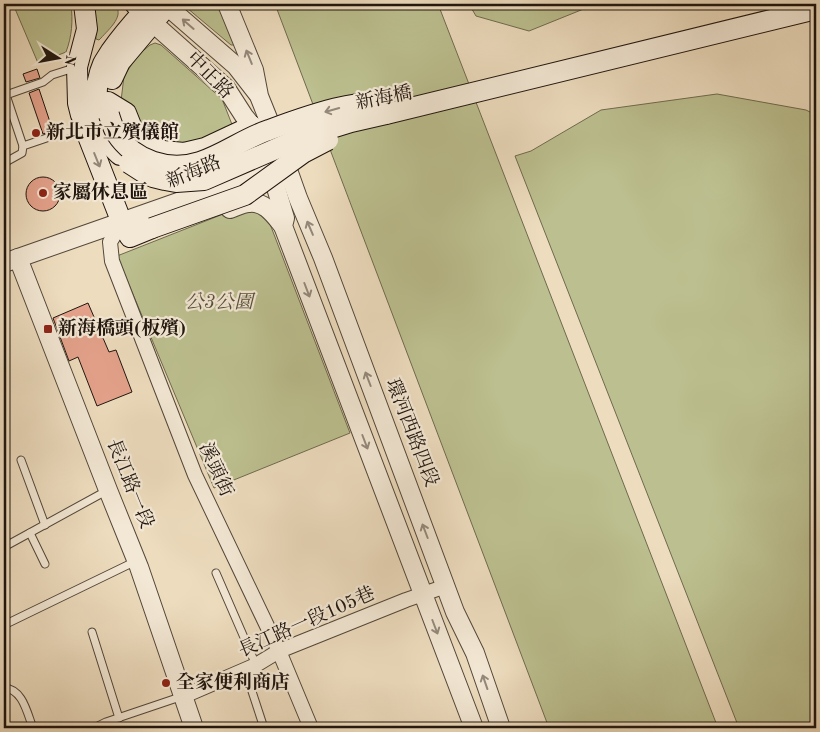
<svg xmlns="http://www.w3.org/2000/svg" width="820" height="732" font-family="'Old Standard TT','Noto Serif TC',serif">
	<rect width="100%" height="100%" fill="#eddcbe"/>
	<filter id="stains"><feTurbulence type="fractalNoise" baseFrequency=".004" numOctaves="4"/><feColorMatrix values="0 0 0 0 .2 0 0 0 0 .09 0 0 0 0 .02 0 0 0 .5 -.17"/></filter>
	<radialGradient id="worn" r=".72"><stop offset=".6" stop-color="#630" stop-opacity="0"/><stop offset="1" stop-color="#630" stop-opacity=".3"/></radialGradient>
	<!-- green -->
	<g fill="#bcbf8f" stroke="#6e6a4e">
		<path d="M13 4H71C73 21 72 36 66 52L38 63Z"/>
		<path d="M93 4H114C126 15 109 29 101 38L99 40 96 39Z"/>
		<polygon points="185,4 219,4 235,45 231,45 187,8"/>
		<polygon points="275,4 438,4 718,728 549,728"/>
		<polygon points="469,4 596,4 529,31 476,16"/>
		<polygon points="155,43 161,45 222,99 233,127 176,148 139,136 121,101 124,76 138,55 150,45"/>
		<polygon points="717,94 806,110 816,115 816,728 739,728 515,156 531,151 601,110"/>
		<polygon points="236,209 258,211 270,224 350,433 214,488 117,256"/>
	</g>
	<!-- building -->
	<g fill="#e5a28c" stroke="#1f150e">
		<polygon points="37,69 40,78 26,82 23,74"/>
		<polygon points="39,89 51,125 55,124 57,129 43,134 29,93"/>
		<circle cx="43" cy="194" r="17"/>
		<polygon points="88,303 109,352 116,350 132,392 97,406 78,357 69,361 53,318"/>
	</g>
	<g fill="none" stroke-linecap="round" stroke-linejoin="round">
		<!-- service casing -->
		<g stroke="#52473a" stroke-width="9">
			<g id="service">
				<polyline points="4,91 6,95 43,82 52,75 74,68"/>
				<polyline points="6,95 23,146"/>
				<polyline points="4,163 22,153 23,146 82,126"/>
				<polyline points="21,460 45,525"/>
				<polyline points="30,533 45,564"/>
				<polyline points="4,547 108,490"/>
				<polyline points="216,573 256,665"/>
				<polyline points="4,625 136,561"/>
				<polyline points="92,632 119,718"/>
				<polyline points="245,670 264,728"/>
				<path d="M4 688C23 689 27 713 33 728"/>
				<polyline points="94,728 106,722 183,696"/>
			</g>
		</g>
		<!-- minor casing -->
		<g stroke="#52473a" stroke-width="16">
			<g id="minor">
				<polyline points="122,223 110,242 112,261 195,475 279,651 311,728"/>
				<polyline points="184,696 256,665 279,651 406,600 446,586"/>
			</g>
		</g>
		<!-- tertiary casing -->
		<g stroke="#52473a" stroke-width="20">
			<g id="tertiary">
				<polyline points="150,4 143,12 153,23 226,88 244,116 252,126 268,161 285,218 283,226 474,728"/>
				<polyline points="168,4 167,6 236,66 257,93"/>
				<polyline points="227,4 254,70 259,96 282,153 298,198 323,258 455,612 475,653 501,728"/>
				<path d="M230 209C236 207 243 203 249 203 265 201 274 215 283 226"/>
				<polyline points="18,258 108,490 139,567 194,728"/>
				<polyline points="4,263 201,194 237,179 273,158"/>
			</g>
		</g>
		<!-- secondary casing -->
		<g stroke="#1f150e" stroke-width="22">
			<g id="secondary">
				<polyline points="112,79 120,62 167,6 165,4"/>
				<polyline points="98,82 85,104 84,126 122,223 130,237 152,228"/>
				<polyline points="108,102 126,113 134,133 145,143 163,151 184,153 205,148 252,126"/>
				<polyline points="386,114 816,9"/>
				<polyline points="81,115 78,103 77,67 87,29 84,4"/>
				<path d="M120 155C116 151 110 146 107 141 95 119 93 87 103 64 105 60 108 56 111 51 121 37 132 24 143 12L135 4"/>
			</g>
		</g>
		<!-- service -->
		<use href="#service" stroke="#f3e8d5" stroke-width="7"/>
		<!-- minor -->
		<use href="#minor" stroke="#f3e8d5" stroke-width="14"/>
		<!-- tertiary -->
		<use href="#tertiary" stroke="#f3e8d5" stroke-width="18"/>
		<!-- secondary -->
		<use href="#secondary" stroke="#f3e8d5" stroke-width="20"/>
		<!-- secondary-bridge casing -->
		<g stroke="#1f150e" stroke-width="22" stroke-linecap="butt">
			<g id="secondary-bridge">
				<path d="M109 115C111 121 113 128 116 133 134 161 169 172 200 162 224 154 245 138 269 130 293 121 318 112 342 107 355 104 368 103 380 101"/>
				<polyline points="129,163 143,172 153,177 165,180 176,182 204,180 294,141 322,131 351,122 386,114"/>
				<polyline points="152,228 245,195 303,153 328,140"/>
			</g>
		</g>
		<!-- secondary-bridge -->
		<use href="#secondary-bridge" stroke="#f3e8d5" stroke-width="20"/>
	</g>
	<!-- one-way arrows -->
	<defs><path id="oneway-shaft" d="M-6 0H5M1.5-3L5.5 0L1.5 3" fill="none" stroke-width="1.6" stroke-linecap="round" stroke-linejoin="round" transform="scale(1.25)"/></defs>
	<g stroke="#94897b">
		<use href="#oneway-shaft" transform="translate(188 24) rotate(-139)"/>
		<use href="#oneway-shaft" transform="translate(249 57) rotate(-112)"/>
		<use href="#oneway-shaft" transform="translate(332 110) rotate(164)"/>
		<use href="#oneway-shaft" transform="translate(97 160) rotate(68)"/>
		<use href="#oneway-shaft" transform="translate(310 228) rotate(-113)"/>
		<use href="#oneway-shaft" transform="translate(307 290) rotate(69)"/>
		<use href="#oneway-shaft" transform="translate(368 379) rotate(-111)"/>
		<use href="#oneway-shaft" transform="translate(365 442) rotate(69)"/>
		<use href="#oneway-shaft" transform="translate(425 531) rotate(-111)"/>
		<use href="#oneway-shaft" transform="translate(435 627) rotate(69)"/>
		<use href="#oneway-shaft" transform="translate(485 682) rotate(-109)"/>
	</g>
	<!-- markers -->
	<g fill="#8f2418" stroke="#f3e8d5" stroke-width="2">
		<circle cx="36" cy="133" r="5"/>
		<circle cx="43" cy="193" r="5"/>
		<rect x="43" y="324" width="10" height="10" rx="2.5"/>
		<circle cx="166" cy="683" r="5"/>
	</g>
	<g text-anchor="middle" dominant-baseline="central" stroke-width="4.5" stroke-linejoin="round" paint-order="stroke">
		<!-- street labels -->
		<g font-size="19" fill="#1f150e" stroke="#f3e8d5">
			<text transform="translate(209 76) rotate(45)">中正路</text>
			<text transform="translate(384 99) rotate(-11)">新海橋</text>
			<text transform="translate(194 173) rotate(-22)">新海路</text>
			<text transform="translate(411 433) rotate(69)">環河西路四段</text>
			<text transform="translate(215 470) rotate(66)">溪頭街</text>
			<text transform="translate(129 484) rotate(68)">長江路一段</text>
			<text transform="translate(307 623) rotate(-24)">長江路一段105巷</text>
		</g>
		<!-- poi labels -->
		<g font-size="19" font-weight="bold" fill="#1f150e" stroke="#f3e8d5" text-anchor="start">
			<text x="46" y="133">新北市立殯儀館</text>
			<text x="53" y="193">家屬休息區</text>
			<text x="58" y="329">新海橋頭(板殯)</text>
			<text x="176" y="683">全家便利商店</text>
		</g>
		<!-- park labels -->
		<g font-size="19" font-style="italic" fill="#56503b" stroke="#f3e8d5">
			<text x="219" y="303">公3公園</text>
		</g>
	</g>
	<!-- margin -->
	<rect width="820" height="732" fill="none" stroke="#eddcbe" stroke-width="20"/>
	<rect x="5" y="5" width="810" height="722" fill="none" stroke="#1f150e" stroke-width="2.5"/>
	<rect x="10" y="10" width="800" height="712" fill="none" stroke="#1f150e"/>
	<!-- north arrow -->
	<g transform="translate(58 58) rotate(101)" stroke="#f3e8d5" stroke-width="4" paint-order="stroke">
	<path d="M0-4L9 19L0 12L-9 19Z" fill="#1f150e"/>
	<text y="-8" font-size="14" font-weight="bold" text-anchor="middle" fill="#1f150e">N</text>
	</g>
	<rect width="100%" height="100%" filter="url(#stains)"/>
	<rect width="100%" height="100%" fill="url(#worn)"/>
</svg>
